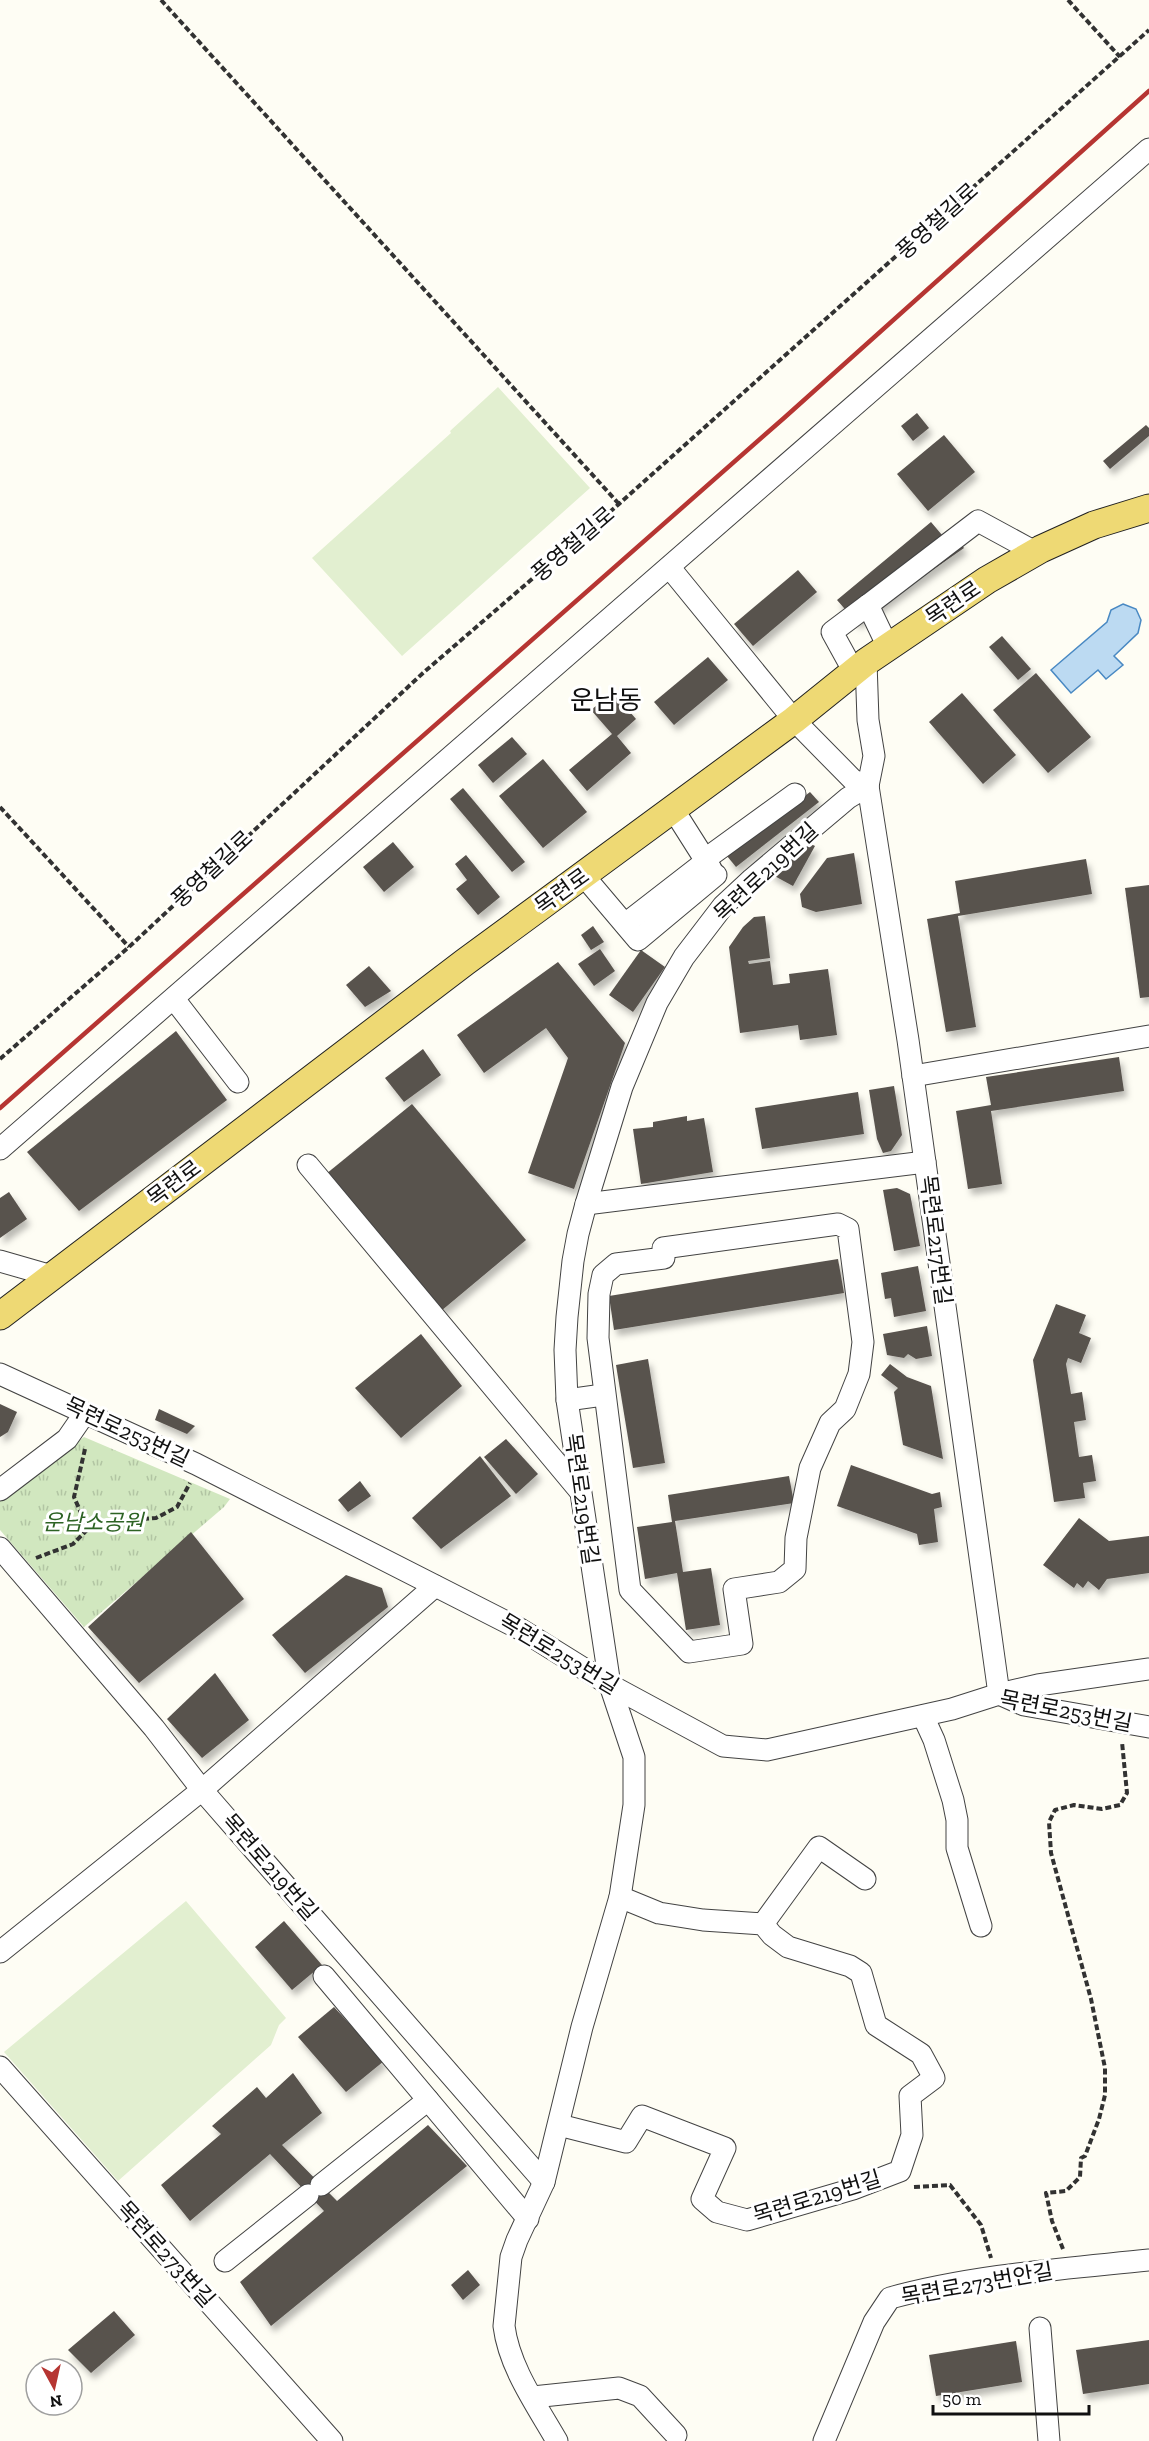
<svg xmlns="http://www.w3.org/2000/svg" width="1149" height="2441" font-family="'Zilla Slab','Noto Sans KR',serif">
	<defs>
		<pattern id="grass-tufts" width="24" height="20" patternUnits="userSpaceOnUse" patternTransform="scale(1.5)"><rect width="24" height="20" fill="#d1e7bf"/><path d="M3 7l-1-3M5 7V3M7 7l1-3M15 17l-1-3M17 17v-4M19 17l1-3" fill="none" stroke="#b2c5a3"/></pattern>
		<filter id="shadow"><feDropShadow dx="3.5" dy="6" stdDeviation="3" flood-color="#0004"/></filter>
	</defs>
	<rect width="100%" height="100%" fill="#fefdf4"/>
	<!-- grass -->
	<polygon fill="url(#grass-tufts)" points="84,1437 230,1499 224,1507 84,1627 0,1530 0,1498"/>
	<!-- pitch -->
	<g fill="#e2efd0">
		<polygon points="498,387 590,488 402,656 312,558 451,433 450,431"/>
		<polygon points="186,1901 286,2018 279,2025 271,2045 118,2181 4,2052"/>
	</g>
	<!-- water -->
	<polygon fill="#bcdaf2" stroke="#4989c3" stroke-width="1.5" points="1123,604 1136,609 1141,620 1138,633 1114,656 1123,665 1106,679 1098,670 1071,693 1051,670 1107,622 1111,610"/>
	<!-- building -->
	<g fill="#58524d" filter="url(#shadow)">
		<polygon points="917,413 929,428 913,441 901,426"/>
		<polygon points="1146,425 1149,428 1149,436 1110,469 1103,461"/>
		<polygon points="944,435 975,472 928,511 897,474"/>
		<polygon points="931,522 942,535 949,529 964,548 857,623 837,600"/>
		<polygon points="798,570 817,592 753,646 734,624"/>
		<polygon points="1002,636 1031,669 1018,680 989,647"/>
		<polygon points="708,657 728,680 674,725 654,702"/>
		<polygon points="1036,673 1091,737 1048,773 993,710"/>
		<polygon points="613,692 636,719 617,736 631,753 587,791 569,770 612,734 591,710"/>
		<polygon points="962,693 1016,755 983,784 929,722"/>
		<polygon points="512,737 527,754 493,783 478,765"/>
		<polygon points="543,759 587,812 543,848 499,796"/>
		<polygon points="463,788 525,862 512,872 450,799"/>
		<polygon points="810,792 819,802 736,867 727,856"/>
		<polygon points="393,842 414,867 384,892 363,867"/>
		<polygon points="811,844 815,846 793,886 769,873 797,849"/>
		<polygon points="854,853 862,904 816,912 802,907 800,894 827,858"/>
		<polygon points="466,855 500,897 478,915 456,889 467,880 455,864"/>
		<polygon points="1086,859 1092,894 958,916 976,1027 946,1032 927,919 960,913 955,881"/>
		<polygon points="1149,885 1149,997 1140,998 1125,888"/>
		<polygon points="765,916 770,958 748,961 749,964 770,961 773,985 790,983 789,974 828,969 837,1035 800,1040 798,1025 740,1033 729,947 743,927 754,917"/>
		<polygon points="593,926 604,942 591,950 581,935"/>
		<polygon points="600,949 615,971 594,986 578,964"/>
		<polygon points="641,950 665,967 633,1012 609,995"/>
		<polygon points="558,962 625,1043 574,1189 528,1173 568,1058 546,1028 484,1073 457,1035"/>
		<polygon points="369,966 391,991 365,1007 346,985"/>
		<polygon points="176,1031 227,1100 79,1211 27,1152"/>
		<polygon points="423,1049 441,1075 404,1102 385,1078"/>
		<polygon points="1119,1057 1124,1091 991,1111 1002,1184 968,1189 956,1111 991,1105 986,1077"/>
		<polygon points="894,1086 902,1135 891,1151 883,1153 877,1139 869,1090"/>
		<polygon points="858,1092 864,1134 762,1149 755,1108"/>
		<polygon points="412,1104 526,1240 441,1311 326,1174"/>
		<polygon points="687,1116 687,1121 704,1118 713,1172 641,1184 633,1129 653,1127 653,1122"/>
		<polygon points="897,1188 910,1194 920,1246 894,1251 883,1190"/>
		<polygon points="9,1192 27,1219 0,1238 0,1198"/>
		<polygon points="838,1259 844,1293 614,1330 609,1296"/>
		<polygon points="918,1266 926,1311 894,1317 891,1298 885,1299 881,1273"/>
		<polygon points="1056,1304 1086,1315 1079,1333 1091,1338 1081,1363 1068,1358 1066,1364 1071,1394 1082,1392 1086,1420 1074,1422 1079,1457 1092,1455 1096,1481 1083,1483 1085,1498 1054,1502 1033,1360"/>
		<polygon points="927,1326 932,1356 916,1359 908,1354 904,1358 887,1355 883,1334"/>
		<polygon points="421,1334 462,1386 401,1438 355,1388"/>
		<polygon points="648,1359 665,1463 633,1468 616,1365"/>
		<polygon points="890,1364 907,1377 931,1386 943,1459 903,1445 894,1392 898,1388 881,1375"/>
		<polygon points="0,1404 17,1412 8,1432 0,1437"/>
		<polygon points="159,1409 195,1426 187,1434 155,1420"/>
		<polygon points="506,1439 538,1474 516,1494 484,1457"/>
		<polygon points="480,1456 511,1496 441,1549 412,1518"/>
		<polygon points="851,1465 932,1494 940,1492 942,1507 934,1509 938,1542 919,1545 917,1534 837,1506"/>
		<polygon points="789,1476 794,1503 675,1521 683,1572 711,1568 720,1625 686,1630 677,1573 645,1579 637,1527 672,1522 668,1495"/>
		<polygon points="360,1481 371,1496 348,1512 338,1500"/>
		<polygon points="1079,1518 1109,1541 1149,1536 1149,1573 1107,1579 1099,1590 1088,1581 1083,1588 1077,1583 1074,1588 1043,1565"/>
		<polygon points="191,1532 244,1599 139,1683 88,1627"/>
		<polygon points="346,1575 382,1588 388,1607 305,1673 272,1635"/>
		<polygon points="215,1673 249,1720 202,1758 167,1719"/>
		<polygon points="284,1921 322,1965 292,1990 255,1947"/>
		<polygon points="334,2007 384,2061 346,2092 298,2037"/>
		<polygon points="293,2073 322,2113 282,2145 337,2201 428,2125 467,2166 271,2326 240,2282 324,2211 270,2154 190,2221 161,2185 221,2134 212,2126 257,2087 266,2098"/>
		<polygon points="468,2270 480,2285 463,2300 451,2285"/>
		<polygon points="114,2311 135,2335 91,2373 68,2350"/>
		<polygon points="1149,2340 1149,2384 1083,2394 1076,2350"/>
		<polygon points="1016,2341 1022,2382 936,2396 929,2355"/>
	</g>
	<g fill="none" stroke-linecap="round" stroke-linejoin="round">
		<!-- minor casing -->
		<g stroke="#434343" stroke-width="23">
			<g id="minor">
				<polyline points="670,568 794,720 853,780 868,786"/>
				<polyline points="888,647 868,605 978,521 1035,552"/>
				<polyline points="866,662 868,720 874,756 868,786 908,1040 999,1694"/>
				<polyline points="854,672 832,632 868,605"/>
				<polyline points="673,809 711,869"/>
				<polyline points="704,860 795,794"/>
				<polyline points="583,875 638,940 716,875"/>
				<polyline points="625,924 705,862"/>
				<polyline points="174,999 238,1082"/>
				<polyline points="913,1076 1149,1036"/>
				<polyline points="0,1149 1149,149"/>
				<polyline points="308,1165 579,1490"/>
				<polyline points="586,1204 925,1162"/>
				<polygon points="838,1224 848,1229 863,1342 859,1374 845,1409 830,1423 810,1468 796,1538 795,1569 779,1582 734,1589 742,1644 689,1652 630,1590 598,1338 599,1294 603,1275 616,1264 664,1258 663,1248"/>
				<polyline points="0,1261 52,1276"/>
				<polyline points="0,1374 196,1464 520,1629 610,1685 723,1746 767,1750 952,1709 999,1694 1038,1685 1149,1669"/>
				<polyline points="567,1400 603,1395"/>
				<polyline points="0,1490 67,1439 85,1413"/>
				<polyline points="0,1548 154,1728 202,1790 544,2182"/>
				<polyline points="999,1694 1024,1705 1149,1727"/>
				<polyline points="923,1716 934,1740 953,1800 957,1820 957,1848 981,1926"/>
				<polyline points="763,1924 819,1847 865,1879"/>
				<polyline points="0,1952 202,1790 435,1586"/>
				<polyline points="324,1976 528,2219"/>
				<polyline points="0,2067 332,2441"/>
				<polyline points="559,2125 626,2142 642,2116 725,2148 702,2199 717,2212 747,2220 853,2189 900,2171 912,2135 910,2096 934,2078 921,2054 876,2025 861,1973 850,1966 788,1947 772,1935 763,1924 703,1920 659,1913 620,1897"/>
				<polyline points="321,2185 428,2100"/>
				<polyline points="225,2261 308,2195"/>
				<polyline points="1040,2328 1049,2441"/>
				<polyline points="533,2397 619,2388 640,2396 676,2435"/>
				<path d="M557 2441C537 2406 509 2367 504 2326L511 2257 517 2240 544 2182 582 2027 620 1897 634 1805V1757L610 1685 567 1400 565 1350 567 1317 573 1261 578 1234 586 1204 622 1087 657 1003 684 957 723 906 752 879 848 798 868 786"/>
				<path d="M824 2441 874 2322 890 2298C974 2275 1063 2269 1149 2260"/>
			</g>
		</g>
		<!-- major casing -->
		<g stroke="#212121" stroke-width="29">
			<polyline id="major" points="0,1316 465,962 794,720 866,662 987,580 1041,549 1094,525 1149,508"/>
		</g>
		<!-- path -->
		<g stroke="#323232" stroke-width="4" stroke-dasharray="6 3" stroke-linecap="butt">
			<polyline points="161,0 619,504"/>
			<polyline points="1068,0 1120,57"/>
			<polyline points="0,807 129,947"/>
			<polyline points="0,1059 129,947 423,673 619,504 1149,30"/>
			<polyline points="85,1449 74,1497 88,1529"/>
			<polyline points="36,1558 73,1544 88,1529 115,1521 156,1518 177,1507 190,1483"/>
			<polyline points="914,2187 950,2185 981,2225 991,2258"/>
			<polyline points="1063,2249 1052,2221 1046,2193 1066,2191 1080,2177 1081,2158 1085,2156 1099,2119 1105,2095 1105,2068 1091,1999 1051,1853 1049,1822 1055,1810 1074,1805 1102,1809 1120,1805 1127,1793 1122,1742"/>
		</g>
		<!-- minor -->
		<use href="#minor" stroke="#fff" stroke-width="21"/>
		<!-- major -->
		<use href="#major" stroke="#eed974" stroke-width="27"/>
		<!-- rail -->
		<polyline stroke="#b63532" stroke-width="4.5" points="0,1108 784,418 1149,91"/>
	</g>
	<g text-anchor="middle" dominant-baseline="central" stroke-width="6" stroke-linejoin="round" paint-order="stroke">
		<!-- street labels -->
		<g font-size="22" fill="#101010" stroke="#fff">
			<text transform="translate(937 221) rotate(-42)">풍영철길로</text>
			<text transform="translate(573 544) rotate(-41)">풍영철길로</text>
			<text transform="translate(953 603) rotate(-34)">목련로</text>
			<text transform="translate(212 869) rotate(-43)">풍영철길로</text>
			<text transform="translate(766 872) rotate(-43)">목련로219번길</text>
			<text transform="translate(562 891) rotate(-36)">목련로</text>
			<text transform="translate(174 1183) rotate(-37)">목련로</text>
			<text transform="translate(936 1240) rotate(83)">목련로217번길</text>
			<text transform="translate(127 1432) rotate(25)">목련로253번길</text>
			<text transform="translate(582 1499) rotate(82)">목련로219번길</text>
			<text transform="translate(559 1654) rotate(31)">목련로253번길</text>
			<text transform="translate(1066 1711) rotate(11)">목련로253번길</text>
			<text transform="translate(270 1867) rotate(49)">목련로219번길</text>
			<text transform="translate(817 2197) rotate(-17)">목련로219번길</text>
			<text transform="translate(166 2254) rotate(48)">목련로273번길</text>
			<text transform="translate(977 2284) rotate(-10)">목련로273번안길</text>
		</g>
		<!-- park labels -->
		<g font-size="22" font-style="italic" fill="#2d6324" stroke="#fff">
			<text x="93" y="1522">운남소공원</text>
		</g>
		<!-- quarter labels -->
		<g font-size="26" fill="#101010" stroke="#fff">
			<text x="606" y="700">운남동</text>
		</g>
	</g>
	<!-- north arrow -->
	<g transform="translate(54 2387) rotate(172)"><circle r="28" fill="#ffffff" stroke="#9f9f9f" stroke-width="1.5"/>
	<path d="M0-4.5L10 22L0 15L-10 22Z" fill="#b63532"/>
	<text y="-9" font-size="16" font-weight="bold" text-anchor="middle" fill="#101010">N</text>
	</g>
	<!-- scale -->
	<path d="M933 2405v9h156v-9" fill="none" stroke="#101010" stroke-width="3"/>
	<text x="942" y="2405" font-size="18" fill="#101010" stroke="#ffffff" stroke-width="4.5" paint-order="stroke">50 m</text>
</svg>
